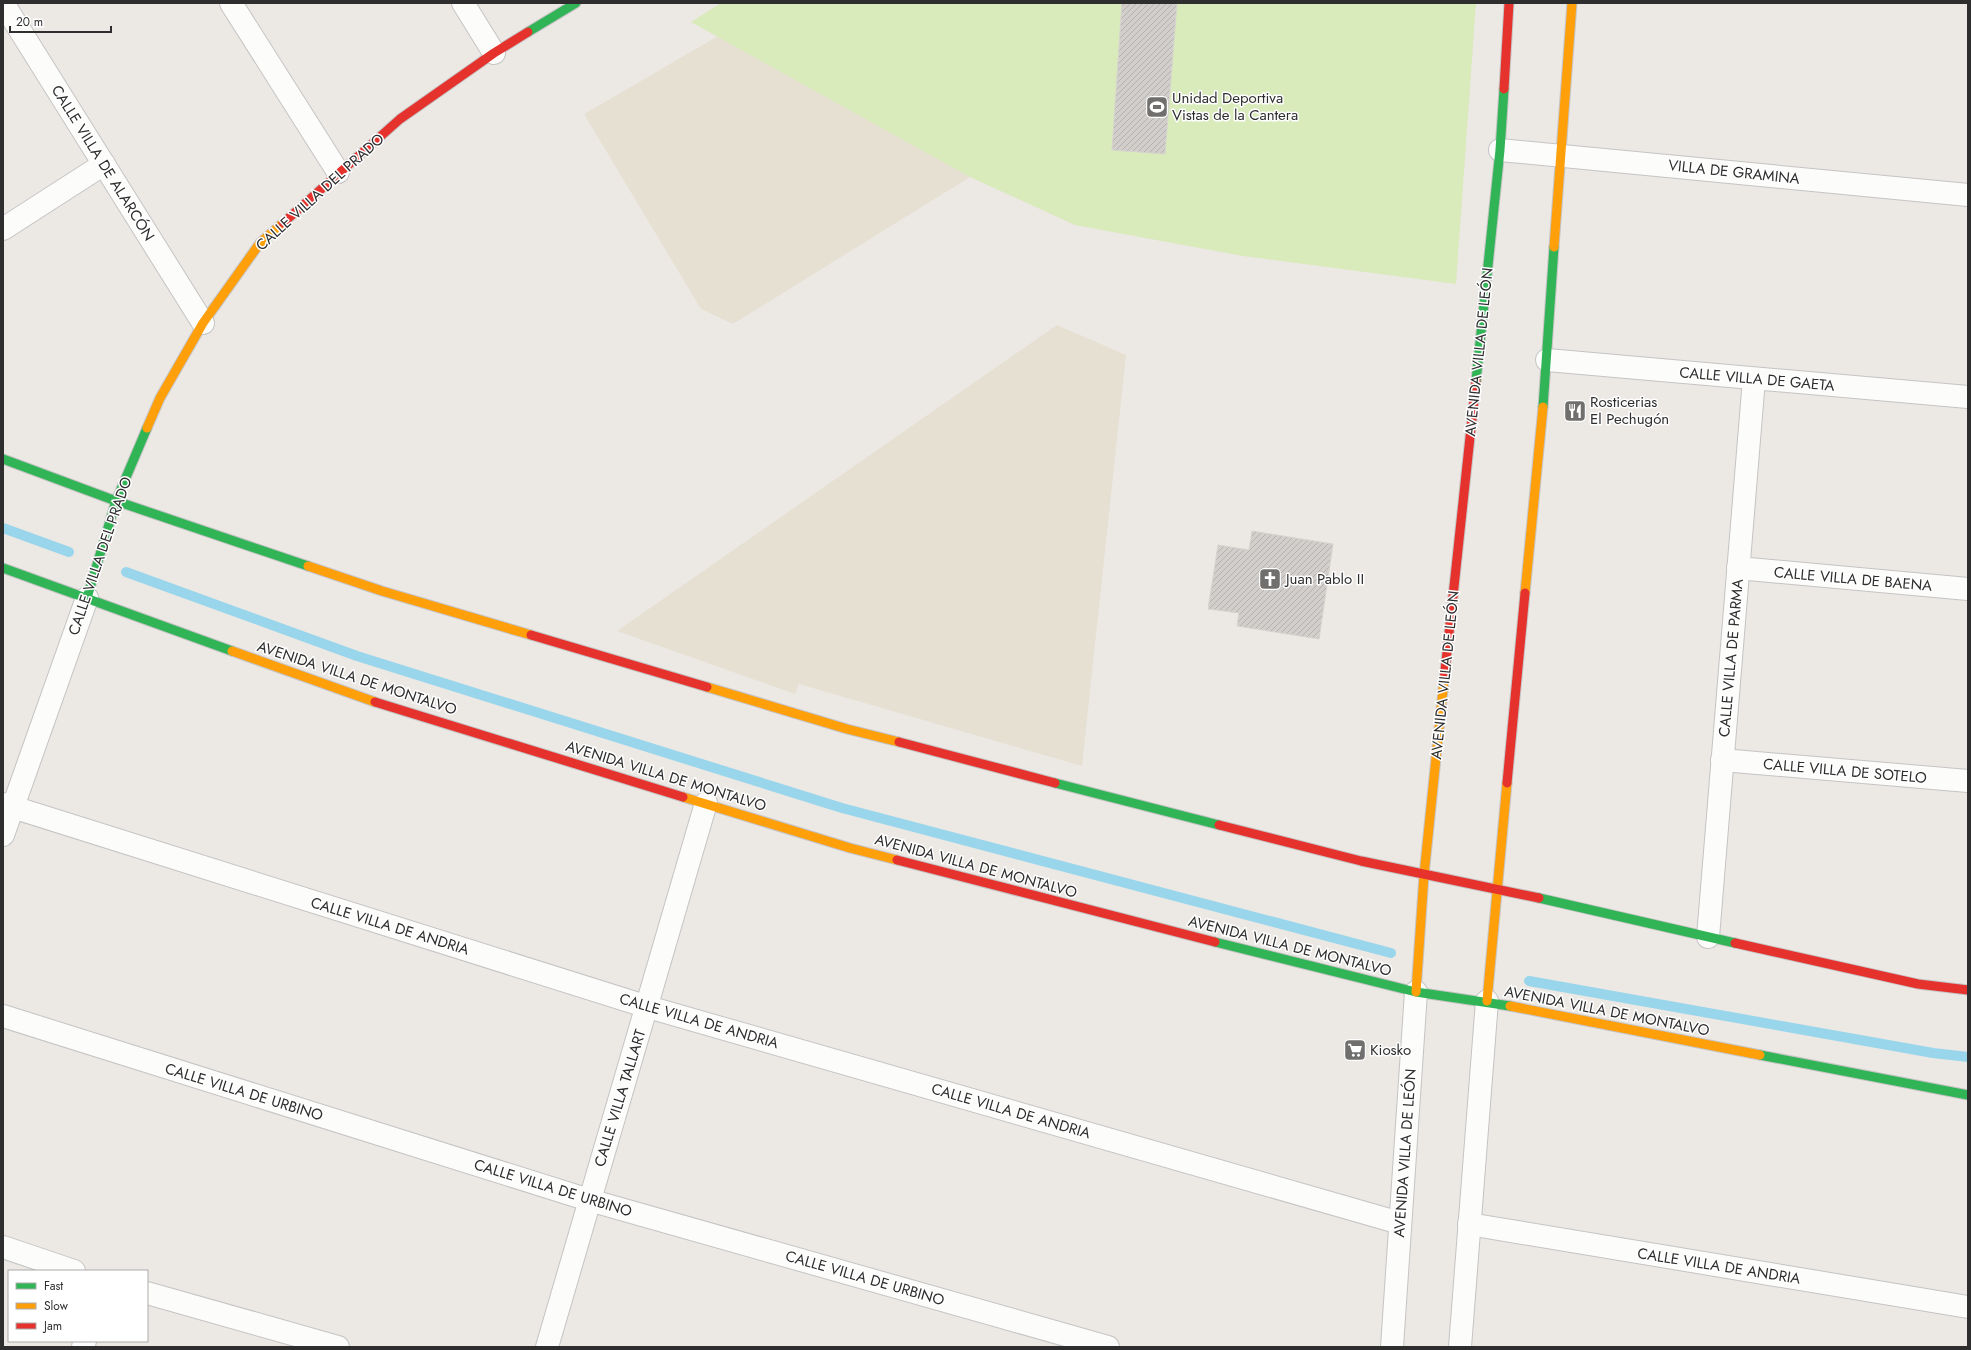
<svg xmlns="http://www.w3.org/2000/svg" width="1971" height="1350" font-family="Jost,sans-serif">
	<defs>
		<pattern id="building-hatch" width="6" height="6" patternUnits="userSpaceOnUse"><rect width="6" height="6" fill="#d1cecb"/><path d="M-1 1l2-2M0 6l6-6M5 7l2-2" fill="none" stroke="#b4b1af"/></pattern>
	</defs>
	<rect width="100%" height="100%" fill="#ece8e4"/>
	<!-- education -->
	<g fill="#e6e0d3">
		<polygon points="718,36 970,177 733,324 701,309 584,114"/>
		<polygon points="1057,325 1126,355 1082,766 799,684 795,694 617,631"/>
	</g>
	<!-- pitch -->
	<polygon fill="#d9eabb" points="721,3 1476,3 1456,284 1243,256 1075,225 970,177 691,22"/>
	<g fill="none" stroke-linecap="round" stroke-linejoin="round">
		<!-- stream -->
		<g stroke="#99d6ec" stroke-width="10">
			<polyline points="3,528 69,552"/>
			<polyline points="126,572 357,656 842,808 1391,953"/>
			<polyline points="1529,981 1933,1053 1968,1057"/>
		</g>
	</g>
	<!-- building -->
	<g fill="url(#building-hatch)" stroke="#d7d4d0">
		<polygon points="1122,3 1177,3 1165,154 1112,150"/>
		<polygon points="1252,531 1333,544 1319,639 1237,626 1239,613 1208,609 1218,545 1249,550"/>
	</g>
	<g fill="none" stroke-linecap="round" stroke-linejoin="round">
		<!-- street casing -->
		<g stroke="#c5c4c5" stroke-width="24">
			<g id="street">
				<polyline points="3,3 203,323"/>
				<polyline points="231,3 338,172"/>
				<polyline points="463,3 494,53"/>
				<polyline points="1500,150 1968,195"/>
				<polyline points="3,229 104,164"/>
				<polyline points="1547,360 1968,397"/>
				<polyline points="1738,568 1968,589"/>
				<polyline points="1722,760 1968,781"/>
				<polyline points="3,804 648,1007 1400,1223"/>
				<polyline points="3,835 87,598"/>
				<polyline points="1708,937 1754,379"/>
				<polyline points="3,1016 589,1200 1108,1347"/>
				<polyline points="1469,1224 1968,1307"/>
				<polyline points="3,1247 74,1271"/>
				<polyline points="147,1293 338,1347"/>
				<polyline points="83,1347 85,1341"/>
				<polyline points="547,1347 706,803"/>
				<polyline points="1392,1347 1416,992"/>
				<polyline points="1460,1347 1487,1001"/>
			</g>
		</g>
		<!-- fast casing -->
		<g stroke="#c5c4c5" stroke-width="11">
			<g id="fast">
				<polyline points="528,32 576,3"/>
				<polyline points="1476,381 1500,150 1504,89"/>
				<polyline points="1543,407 1554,247"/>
				<polyline points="3,459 116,501 308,566"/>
				<polyline points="3,568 232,651"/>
				<polyline points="87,598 116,501 147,428"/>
				<polyline points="1055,783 1219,825"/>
				<polyline points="1539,898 1735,943"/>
				<polyline points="1215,942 1416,992 1510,1006"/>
				<polyline points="1760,1055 1968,1095"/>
			</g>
		</g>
		<!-- slow casing -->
		<g stroke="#c5c4c5" stroke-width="11">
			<g id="slow">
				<polyline points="1554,247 1572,3"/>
				<polyline points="147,428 160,398 203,323 260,243 283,223"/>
				<polyline points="308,566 382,591 531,635"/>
				<polyline points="1525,593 1543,407"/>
				<polyline points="232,651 375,702"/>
				<polyline points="707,687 847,729 899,742"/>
				<polyline points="683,797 850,848 897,860"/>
				<polyline points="1416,992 1424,875 1444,680"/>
				<polyline points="1487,1001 1507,783"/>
				<polyline points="1510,1006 1760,1055"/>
			</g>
		</g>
		<!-- jam casing -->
		<g stroke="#c5c4c5" stroke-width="11">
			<g id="jam">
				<polyline points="1504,89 1509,3"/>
				<polyline points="283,223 400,119 494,53 528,32"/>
				<polyline points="531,635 707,687"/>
				<polyline points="1444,680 1476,381"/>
				<polyline points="375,702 683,797"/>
				<polyline points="899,742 1055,783"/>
				<polyline points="1507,783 1525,593"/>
				<polyline points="1219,825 1361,861 1539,898"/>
				<polyline points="897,860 1215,942"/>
				<polyline points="1735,943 1918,984 1968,990"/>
			</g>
		</g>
		<!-- street -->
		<use href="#street" stroke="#fcfcfb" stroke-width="22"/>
		<!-- fast -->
		<use href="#fast" stroke="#30b455" stroke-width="9"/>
		<!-- slow -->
		<use href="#slow" stroke="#ff9f0a" stroke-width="9"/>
		<!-- jam -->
		<use href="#jam" stroke="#e5322d" stroke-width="9"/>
	</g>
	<!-- icons -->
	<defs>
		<g id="stadium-square" transform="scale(1.15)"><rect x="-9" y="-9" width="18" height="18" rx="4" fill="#706f6e" stroke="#fff"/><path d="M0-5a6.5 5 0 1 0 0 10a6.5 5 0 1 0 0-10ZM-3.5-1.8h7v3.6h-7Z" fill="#fff"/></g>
		<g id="restaurant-square" transform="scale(1.15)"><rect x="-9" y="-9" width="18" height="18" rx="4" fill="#706f6e" stroke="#fff"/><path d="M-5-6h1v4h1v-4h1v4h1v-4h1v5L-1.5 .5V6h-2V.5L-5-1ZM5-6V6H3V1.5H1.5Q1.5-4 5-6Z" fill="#fff"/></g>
		<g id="church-square" transform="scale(1.15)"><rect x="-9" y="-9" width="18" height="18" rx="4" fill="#706f6e" stroke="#fff"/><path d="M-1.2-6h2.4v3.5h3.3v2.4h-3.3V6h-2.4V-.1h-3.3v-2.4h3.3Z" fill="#fff"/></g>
		<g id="supermarket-square" transform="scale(1.15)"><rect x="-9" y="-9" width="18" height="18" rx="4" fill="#706f6e" stroke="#fff"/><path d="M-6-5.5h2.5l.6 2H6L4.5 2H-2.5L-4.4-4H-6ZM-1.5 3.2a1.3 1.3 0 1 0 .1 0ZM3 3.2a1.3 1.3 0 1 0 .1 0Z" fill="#fff"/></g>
	</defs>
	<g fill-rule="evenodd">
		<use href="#stadium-square" x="1157" y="107"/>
		<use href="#restaurant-square" x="1575" y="411"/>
		<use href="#church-square" x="1270" y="579"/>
		<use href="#supermarket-square" x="1355" y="1050"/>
	</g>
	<g text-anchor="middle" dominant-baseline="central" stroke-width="3" stroke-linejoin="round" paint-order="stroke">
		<!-- poi labels -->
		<g font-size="15" fill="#2e2e2e" stroke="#fff" text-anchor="start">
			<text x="1172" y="98">Unidad Deportiva<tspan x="1172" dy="17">Vistas de la Cantera</tspan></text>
			<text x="1590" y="402">Rosticerias<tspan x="1590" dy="17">El Pechugón</tspan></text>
			<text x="1286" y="579">Juan Pablo II</text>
			<text x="1370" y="1050">Kiosko</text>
		</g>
		<!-- street labels -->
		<g font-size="15" fill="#2e2e2e" stroke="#fff">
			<text transform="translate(103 163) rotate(58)">CALLE VILLA DE ALARCÓN</text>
			<text transform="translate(1734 172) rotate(6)">VILLA DE GRAMINA</text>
			<text transform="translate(320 192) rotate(-42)">CALLE VILLA DEL PRADO</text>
			<text transform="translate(1479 352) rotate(-84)">AVENIDA VILLA DE LEÓN</text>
			<text transform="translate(1757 379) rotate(5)">CALLE VILLA DE GAETA</text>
			<text transform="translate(100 556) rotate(-71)">CALLE VILLA DEL PRADO</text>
			<text transform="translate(1853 579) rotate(5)">CALLE VILLA DE BAENA</text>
			<text transform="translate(1731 658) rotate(-85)">CALLE VILLA DE PARMA</text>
			<text transform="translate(1445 675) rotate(-84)">AVENIDA VILLA DE LEÓN</text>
			<text transform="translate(357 678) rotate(18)">AVENIDA VILLA DE MONTALVO</text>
			<text transform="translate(1845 771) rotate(5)">CALLE VILLA DE SOTELO</text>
			<text transform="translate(666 776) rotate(17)">AVENIDA VILLA DE MONTALVO</text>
			<text transform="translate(976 866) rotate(15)">AVENIDA VILLA DE MONTALVO</text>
			<text transform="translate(390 926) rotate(17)">CALLE VILLA DE ANDRIA</text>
			<text transform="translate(1290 946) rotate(14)">AVENIDA VILLA DE MONTALVO</text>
			<text transform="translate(1607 1011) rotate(11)">AVENIDA VILLA DE MONTALVO</text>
			<text transform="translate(699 1021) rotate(16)">CALLE VILLA DE ANDRIA</text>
			<text transform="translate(244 1092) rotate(17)">CALLE VILLA DE URBINO</text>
			<text transform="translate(620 1098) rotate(-73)">CALLE VILLA TALLART</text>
			<text transform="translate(1011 1111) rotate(16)">CALLE VILLA DE ANDRIA</text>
			<text transform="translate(1405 1153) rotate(-86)">AVENIDA VILLA DE LEÓN</text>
			<text transform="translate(553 1188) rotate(17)">CALLE VILLA DE URBINO</text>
			<text transform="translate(1719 1266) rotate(9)">CALLE VILLA DE ANDRIA</text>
			<text transform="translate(865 1278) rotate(16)">CALLE VILLA DE URBINO</text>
		</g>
	</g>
	<!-- border -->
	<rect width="1971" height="1350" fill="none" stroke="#2e2e2e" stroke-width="8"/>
	<!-- legend -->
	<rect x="8" y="1270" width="140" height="72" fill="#ffffff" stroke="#ababab"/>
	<rect x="16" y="1283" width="20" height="6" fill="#30b455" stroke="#ababab"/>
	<text x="44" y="1290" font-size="12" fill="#2e2e2e">Fast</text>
	<rect x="16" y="1303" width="20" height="6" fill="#ff9f0a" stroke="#ababab"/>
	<text x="44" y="1310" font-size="12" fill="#2e2e2e">Slow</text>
	<rect x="16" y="1323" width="20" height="6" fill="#e5322d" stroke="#ababab"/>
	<text x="44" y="1330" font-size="12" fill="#2e2e2e">Jam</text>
	<!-- scale -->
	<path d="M10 26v6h101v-6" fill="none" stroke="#2e2e2e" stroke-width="2"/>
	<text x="16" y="26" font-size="12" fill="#2e2e2e" stroke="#ffffff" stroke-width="3" paint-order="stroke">20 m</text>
</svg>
